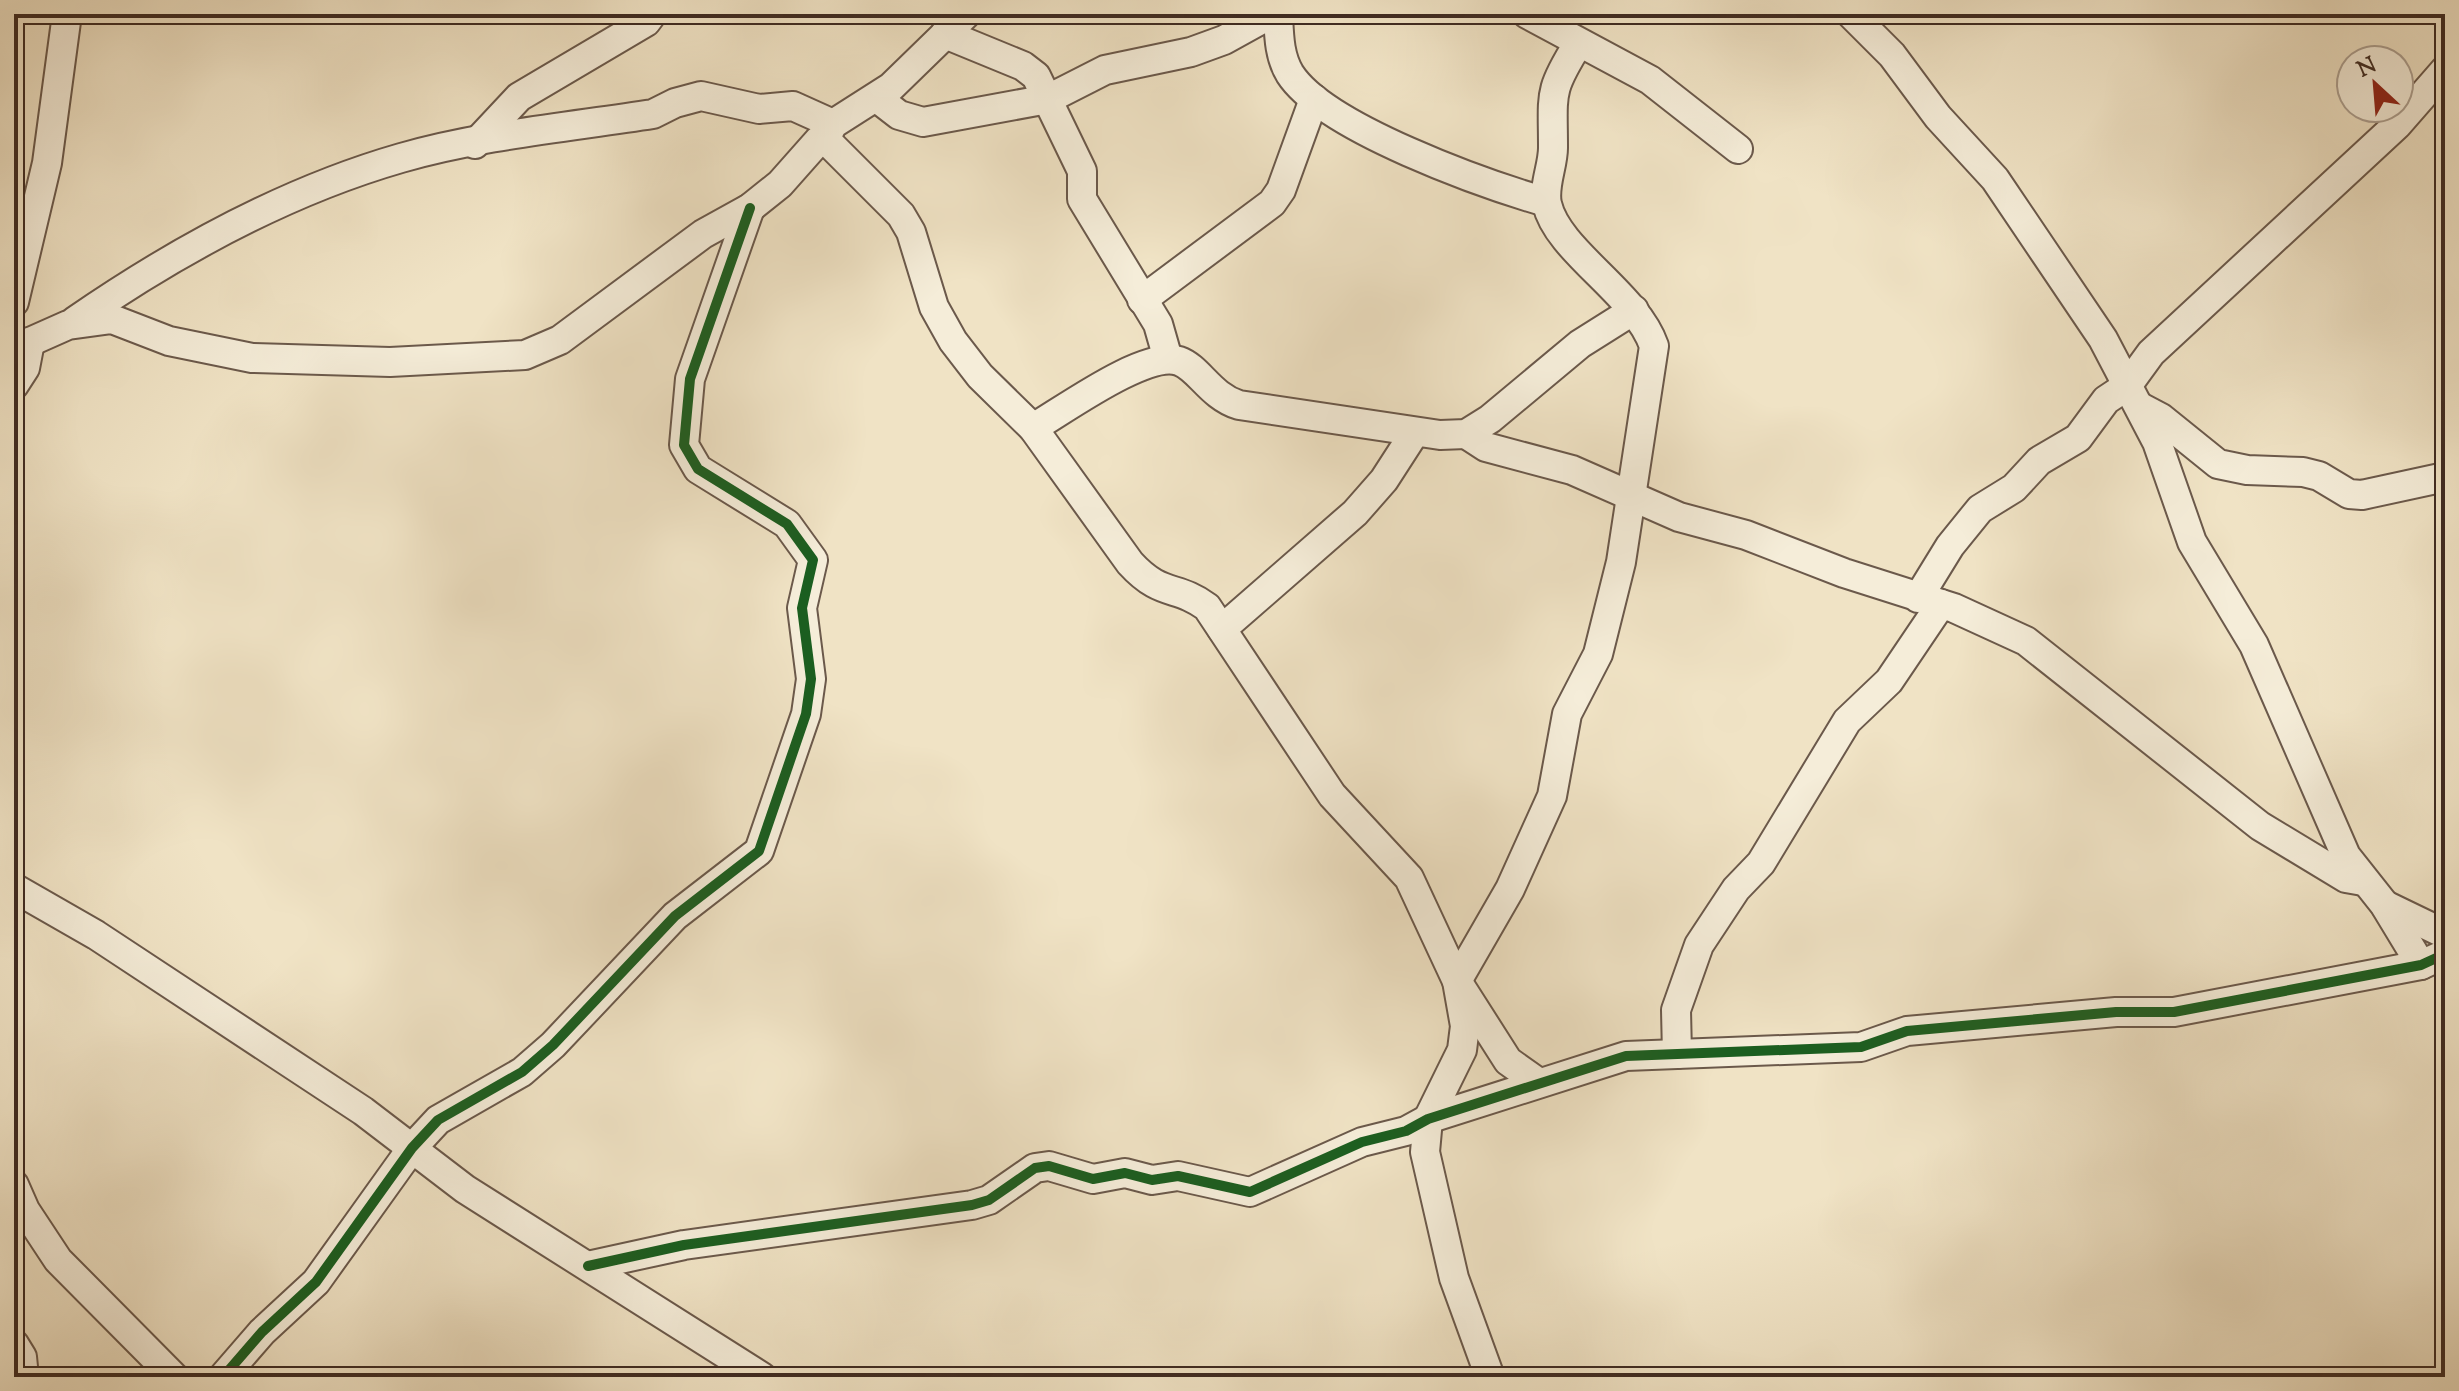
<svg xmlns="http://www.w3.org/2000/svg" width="2459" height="1391" font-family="'Sorts Mill Goudy',serif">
	<rect width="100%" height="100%" fill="#f0e3c5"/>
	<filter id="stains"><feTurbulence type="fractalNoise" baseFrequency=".0025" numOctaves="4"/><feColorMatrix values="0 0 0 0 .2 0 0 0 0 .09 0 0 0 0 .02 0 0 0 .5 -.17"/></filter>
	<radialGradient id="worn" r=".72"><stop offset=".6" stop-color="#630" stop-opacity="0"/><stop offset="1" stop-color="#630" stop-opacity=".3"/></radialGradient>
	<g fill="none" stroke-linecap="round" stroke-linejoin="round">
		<!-- minor casing -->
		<g stroke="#6b594b" stroke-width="32">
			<g id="minor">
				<path d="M1278 14C1279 35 1279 56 1290 74 1325 128 1484 184 1546 202"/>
				<polyline points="1527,14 1650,80 1738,149"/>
				<polyline points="1851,14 1892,55 1938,117 1995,179 2103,339 2157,442 2192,542 2254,645 2346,856 2384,904 2421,965"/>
				<polyline points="945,34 1023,66 1036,76 1082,171 1082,199 1158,324 1168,359"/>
				<polyline points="877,98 899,115 923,122 1048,99 1105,70 1191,52 1224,40 1271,14"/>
				<path d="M825 139 901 215 911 232 934 307 953 341 980 376 1033 428 1130 563C1162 598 1176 584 1207 607L1332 795 1409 878 1457 981 1508 1061 1539 1083"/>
				<polyline points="475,144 519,97 646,22 652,14"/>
				<polyline points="1142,300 1272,203 1281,190 1314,99"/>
				<polyline points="14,302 47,163 67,14"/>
				<path d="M75 321C175 252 283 192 401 158 481 135 569 127 653 114L675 103 701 96 759 109 793 106 833 124"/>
				<polyline points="14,349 68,325 112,319 169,341 252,358 390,362 525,355 560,340 703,234 750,208 780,184 819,140 825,139 833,124 891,87 966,14"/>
				<polyline points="14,385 25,368 30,342"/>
				<polyline points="2142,408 2161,418 2218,464 2247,470 2303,472 2319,476 2349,494 2362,495 2445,477"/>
				<path d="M1033 428C1064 410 1146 350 1179 361 1199 368 1210 396 1239 405L1440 435 1466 434 1490 419 1580 344 1634 310"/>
				<polyline points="1466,434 1486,447 1572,470 1679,517 1746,535 1844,573 1954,608 2026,641 2260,826 2346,878 2363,881"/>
				<polyline points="1918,598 1950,546 1980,509 2014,488 2039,461 2078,438 2106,400 2127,386 2151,353 2397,125 2445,70"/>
				<polyline points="1222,629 1355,513 1384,480 1415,432"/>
				<polyline points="14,888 96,935 363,1111 465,1189 762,1377"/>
				<polyline points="2385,905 2445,934"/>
				<polyline points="1677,1054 1676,1010 1699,945 1736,889 1761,863 1847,721 1889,681 1941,604"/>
				<polyline points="14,1185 25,1210 58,1260 174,1377"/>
				<polyline points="588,1266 684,1245 972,1205 989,1200 1035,1168 1049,1166 1093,1179 1125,1173 1152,1180 1178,1176 1250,1192 1362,1142 1406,1131 1428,1119 1626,1056 1861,1047 1907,1031 2116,1012 2174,1012 2421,965 2445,954"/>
				<polyline points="14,1344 22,1357 24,1377"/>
				<polyline points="223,1377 262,1332 316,1282 412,1148 438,1120 522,1072 553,1045 675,916 759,851 806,714 811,679 802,608 813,560 787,524 698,469 684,445 690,379 750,208"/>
				<path d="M1490 1377 1454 1278 1425 1152 1428 1119 1462 1050 1465 1026 1457 981 1510 889 1552 796 1567 714 1598 654 1621 562 1654 346C1635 292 1558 252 1547 204 1543 186 1553 166 1553 148 1553 93 1548 92 1578 44"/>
			</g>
		</g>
		<!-- minor -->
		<use href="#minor" stroke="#f5edd9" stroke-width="28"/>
		<!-- cycleway casing -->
		<g stroke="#f5edd9" stroke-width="15">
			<g id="cycleway">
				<polyline points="588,1266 684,1245 972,1205 989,1200 1035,1168 1049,1166 1093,1179 1125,1173 1152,1180 1178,1176 1250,1192 1362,1142 1406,1131 1428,1119 1626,1056 1861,1047 1907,1031 2116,1012 2174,1012 2421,965 2445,954"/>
				<polyline points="223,1377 262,1332 316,1282 412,1148 438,1120 522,1072 553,1045 675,916 759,851 806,714 811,679 802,608 813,560 787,524 698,469 684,445 690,379 750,208"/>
			</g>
		</g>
		<!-- cycleway -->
		<use href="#cycleway" stroke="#1b5e20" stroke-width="10"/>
	</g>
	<!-- margin -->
	<rect width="2459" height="1391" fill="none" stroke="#f0e3c5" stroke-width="48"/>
	<rect x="16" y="16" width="2427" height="1359" fill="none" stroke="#3f2b22" stroke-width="4"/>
	<rect x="24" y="24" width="2411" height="1343" fill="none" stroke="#3f2b22" stroke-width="2"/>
	<!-- north arrow -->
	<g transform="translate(2375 84) rotate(334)"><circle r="38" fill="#f5edd9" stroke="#ac9f90" stroke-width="2"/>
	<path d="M0-6L14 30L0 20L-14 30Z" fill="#8f2418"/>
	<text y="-12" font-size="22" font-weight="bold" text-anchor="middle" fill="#3f2b22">N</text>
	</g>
	<rect width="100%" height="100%" filter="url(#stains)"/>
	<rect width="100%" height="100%" fill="url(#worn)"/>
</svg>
